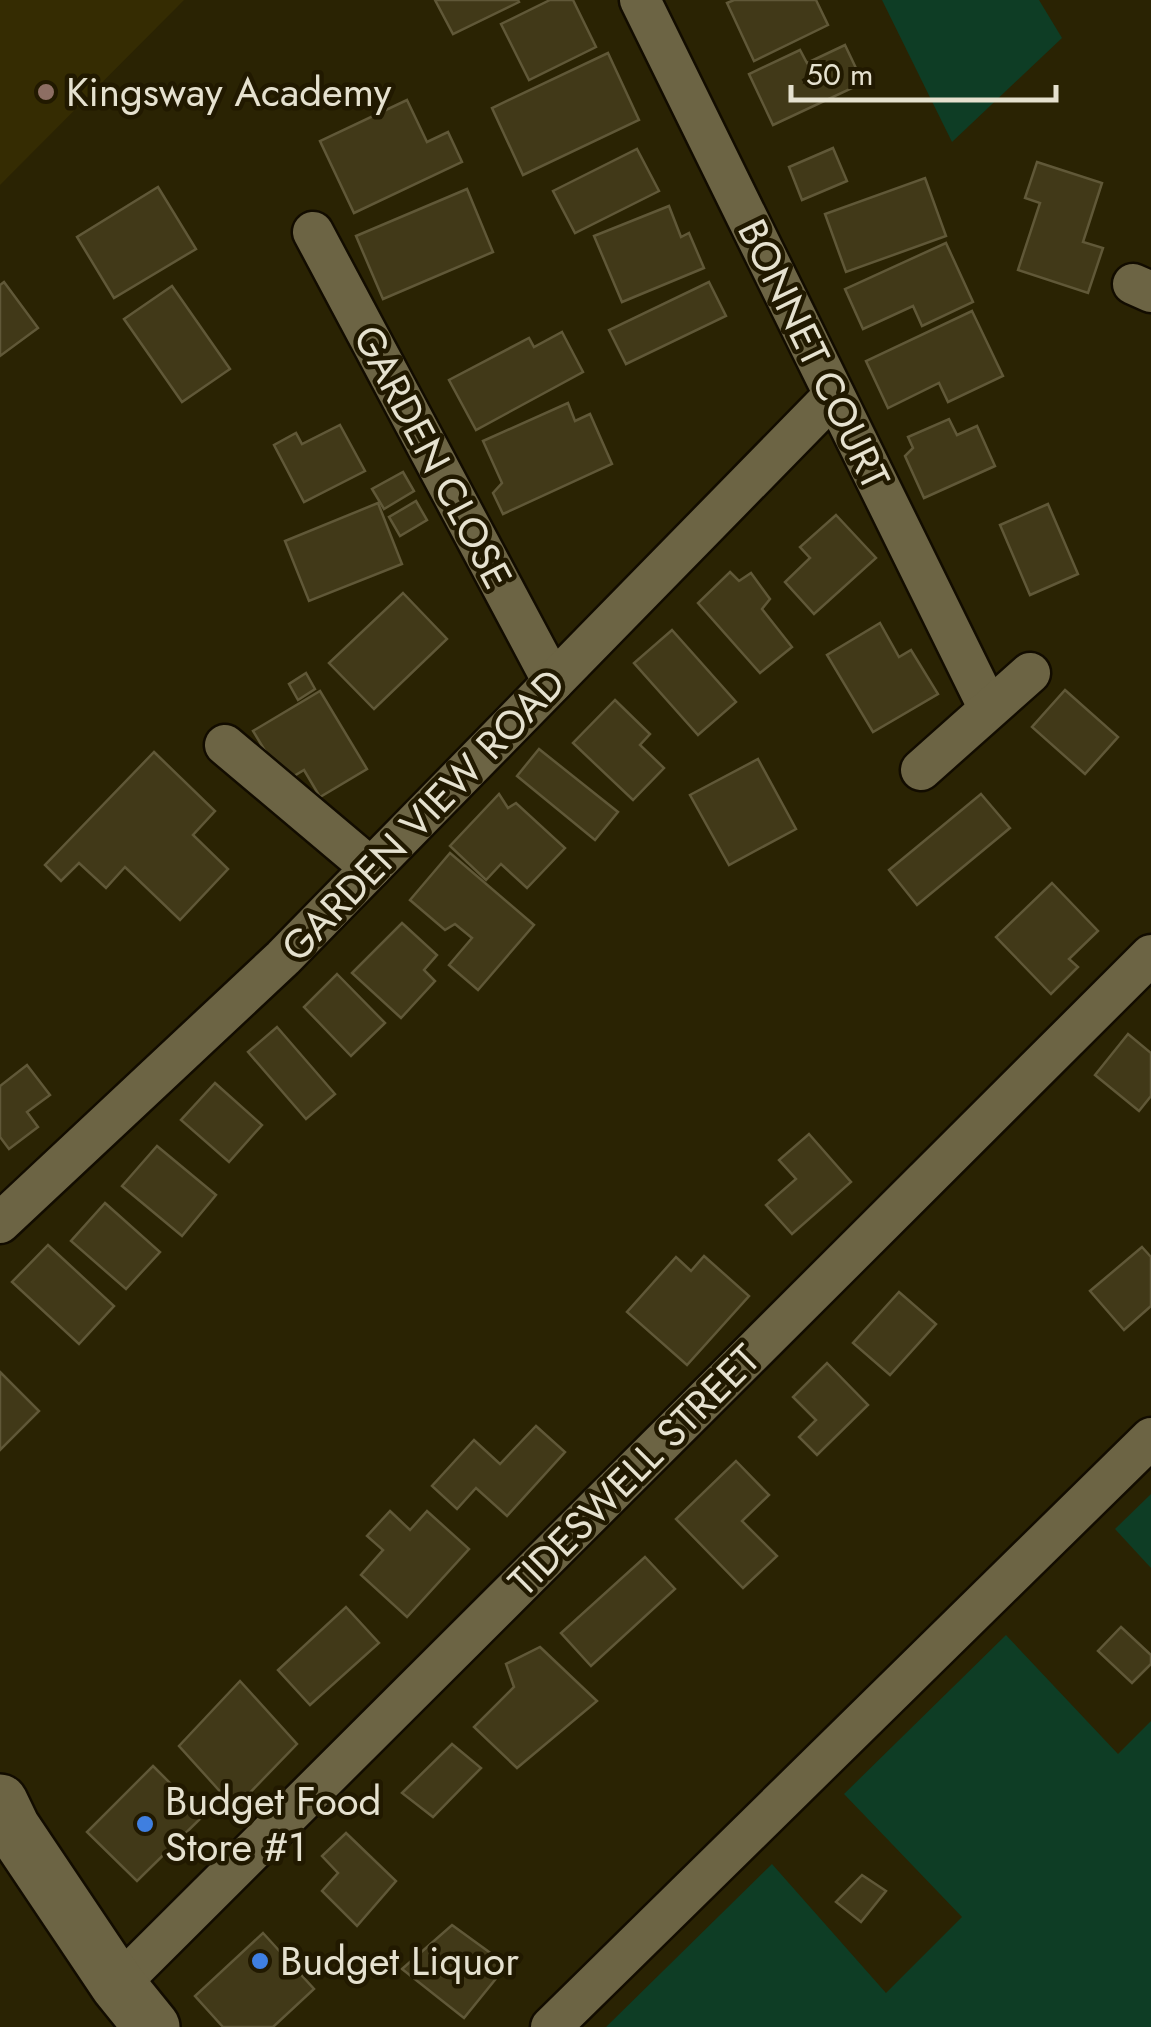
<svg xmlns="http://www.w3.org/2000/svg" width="1151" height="2027" font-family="Jost,sans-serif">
	<rect width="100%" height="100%" fill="#2a2303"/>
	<!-- built -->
	<polygon fill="#352c02" points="0,0 184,0 0,185"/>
	<!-- green -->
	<g fill="#0e3d25">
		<polygon points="882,0 1039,0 1062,38 952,142"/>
		<polygon points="1151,1494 1151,1568 1115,1529"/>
		<polygon points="1006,1635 1118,1754 1151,1721 1151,2027 606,2027 772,1864 886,1993 962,1917 844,1794"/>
	</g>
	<!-- building -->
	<g fill="#413918" stroke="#605838" stroke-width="2.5">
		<polygon points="435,0 518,0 519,2 453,34"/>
		<polygon points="550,0 573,0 596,47 529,80 501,24"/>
		<polygon points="734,0 816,0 828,25 754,61 727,3"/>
		<polygon points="845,45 863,83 773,125 749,74 800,50 807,63"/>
		<polygon points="608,53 639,120 523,175 492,108"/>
		<polygon points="407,100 427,142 448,132 462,162 354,213 320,141"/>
		<polygon points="833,148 847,181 802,200 789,167"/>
		<polygon points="637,149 659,191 575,233 553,191"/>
		<polygon points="1037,162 1102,183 1083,242 1103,248 1088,293 1018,270 1040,203 1025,198"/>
		<polygon points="925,178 946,236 846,272 825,214"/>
		<polygon points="158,187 196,249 114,298 77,237"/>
		<polygon points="467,189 493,252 383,299 356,236"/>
		<polygon points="669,206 681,237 689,233 704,268 622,302 594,236"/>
		<polygon points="946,243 973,302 922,326 913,306 863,329 845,289"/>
		<polygon points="4,282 38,328 0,356 0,285"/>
		<polygon points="709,282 726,316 626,364 609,330"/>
		<polygon points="172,286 230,369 182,402 124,319"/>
		<polygon points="972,311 1003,376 948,402 939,383 888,408 866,361"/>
		<polygon points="562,332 583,372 476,430 449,380 529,338 534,347"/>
		<polygon points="568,403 575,421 590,414 612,464 503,514 493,493 502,483 483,441"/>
		<polygon points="949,419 957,435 977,426 995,466 924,498 905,456 913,448 908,437"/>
		<polygon points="340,425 365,471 304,502 274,445 296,433 302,444"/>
		<polygon points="403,472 414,491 384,509 372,489"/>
		<polygon points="416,501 427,520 400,536 389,517"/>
		<polygon points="378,503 402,564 309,601 285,541"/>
		<polygon points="1048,504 1078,574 1030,595 1000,525"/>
		<polygon points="836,515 876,558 814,614 785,582 810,558 800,547"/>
		<polygon points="730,572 739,581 751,573 770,599 762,609 792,647 760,673 698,603"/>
		<polygon points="403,593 447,639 374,709 329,663"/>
		<polygon points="880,623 899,657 911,650 938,694 873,732 827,655"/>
		<polygon points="672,630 736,702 698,735 634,663"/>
		<polygon points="306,673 315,689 298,700 289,684"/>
		<polygon points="1065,690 1118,737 1085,774 1032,727"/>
		<polygon points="320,691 367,769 320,797 304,770 284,782 253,731"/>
		<polygon points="615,700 650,734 640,745 664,768 633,800 573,743"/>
		<polygon points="539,749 618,812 595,840 517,776"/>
		<polygon points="154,752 215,811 193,835 228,869 180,920 125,867 106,888 79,863 61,881 45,865"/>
		<polygon points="758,759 796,829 729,865 690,795"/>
		<polygon points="499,794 508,808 516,803 565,848 527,888 501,864 486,880 450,846"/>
		<polygon points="981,794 1010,828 917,905 889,870"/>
		<polygon points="450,853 534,925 478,990 449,965 472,938 455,924 445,930 410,900"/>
		<polygon points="1052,883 1098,931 1069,959 1078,967 1051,994 996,937"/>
		<polygon points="402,923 437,955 424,970 435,981 401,1018 352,973"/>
		<polygon points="337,974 385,1023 351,1056 304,1007"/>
		<polygon points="277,1027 335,1094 306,1119 248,1052"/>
		<polygon points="1128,1034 1151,1053 1151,1096 1139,1111 1095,1075"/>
		<polygon points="27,1065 50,1095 27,1112 38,1127 9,1149 0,1137 0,1086"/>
		<polygon points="215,1083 262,1125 229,1162 181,1120"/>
		<polygon points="809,1134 851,1182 792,1234 766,1205 796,1179 779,1160"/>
		<polygon points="157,1146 216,1195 182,1236 122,1186"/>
		<polygon points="105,1203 160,1252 126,1289 71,1241"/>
		<polygon points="48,1245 114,1306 79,1344 12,1282"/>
		<polygon points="1142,1247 1151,1257 1151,1306 1124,1330 1090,1291"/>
		<polygon points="704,1256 749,1296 687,1365 627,1312 676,1257 691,1271"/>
		<polygon points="899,1292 936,1324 890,1375 853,1343"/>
		<polygon points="827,1363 868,1405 817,1455 799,1437 816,1420 793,1397"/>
		<polygon points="0,1372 39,1411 0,1450"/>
		<polygon points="536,1426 565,1452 507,1516 476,1488 457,1509 432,1486 474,1440 500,1464"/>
		<polygon points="736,1461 769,1495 742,1521 777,1556 743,1588 676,1519"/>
		<polygon points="390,1511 410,1530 427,1511 469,1549 407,1617 361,1575 383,1550 367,1536"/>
		<polygon points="645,1557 675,1589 591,1666 561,1633"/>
		<polygon points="346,1607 379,1643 310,1705 278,1670"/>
		<polygon points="1121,1627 1151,1655 1151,1664 1132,1683 1098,1651"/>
		<polygon points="540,1647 597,1701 517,1768 474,1727 514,1687 506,1664"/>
		<polygon points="240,1681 297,1744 237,1806 226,1798 179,1746"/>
		<polygon points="452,1744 481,1768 433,1817 402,1793"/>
		<polygon points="153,1766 203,1816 137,1881 87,1832"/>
		<polygon points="346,1833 396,1881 357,1926 322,1891 338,1873 322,1856"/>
		<polygon points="862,1875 886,1891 861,1922 836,1902"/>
		<polygon points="452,1925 507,1965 464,2018 402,1969"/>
		<polygon points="263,1933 314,1989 273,2027 223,2027 195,1996"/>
	</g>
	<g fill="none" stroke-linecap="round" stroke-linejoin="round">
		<!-- street casing -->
		<g stroke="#120c00" stroke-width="45">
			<g id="street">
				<polyline points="640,0 988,707"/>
				<polyline points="313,232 553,682"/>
				<polyline points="1133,284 1151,292"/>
				<polyline points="225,745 371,868"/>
				<polyline points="921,770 1030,673"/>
				<polyline points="0,1223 283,958 834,395"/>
				<polyline points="118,1985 1151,955"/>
				<polyline points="551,2027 1151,1438"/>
			</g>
		</g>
		<!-- secondary casing -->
		<g stroke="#120c00" stroke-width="60">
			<polyline id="secondary" points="0,1802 12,1827 118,1985 152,2027"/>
		</g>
		<!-- street -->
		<use href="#street" stroke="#6c6444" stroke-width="40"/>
		<!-- secondary -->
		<use href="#secondary" stroke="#6c6444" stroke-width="55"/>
	</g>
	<!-- markers -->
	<circle fill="#8d6e63" stroke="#211900" stroke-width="4" cx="46" cy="92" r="10"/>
	<g fill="#3f7fe0" stroke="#211900" stroke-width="4">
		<circle cx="145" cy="1824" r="10"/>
		<circle cx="260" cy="1961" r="10"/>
	</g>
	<g text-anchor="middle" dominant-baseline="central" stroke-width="9" stroke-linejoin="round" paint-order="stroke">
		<!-- poi labels -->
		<g font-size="40" fill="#e5e1cf" stroke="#211900" text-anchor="start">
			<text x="66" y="92">Kingsway Academy</text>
			<text x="165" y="1801">Budget Food<tspan x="165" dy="46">Store #1</tspan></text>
			<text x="280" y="1961">Budget Liquor</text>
		</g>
		<!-- street labels -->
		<g font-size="40" fill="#e5e1cf" stroke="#211900">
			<text transform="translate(814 354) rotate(64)">BONNET COURT</text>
			<text transform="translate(433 457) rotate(62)">GARDEN CLOSE</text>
			<text transform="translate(423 815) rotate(-46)">GARDEN VIEW ROAD</text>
			<text transform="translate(634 1470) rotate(-45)">TIDESWELL STREET</text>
		</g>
	</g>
	<!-- scale -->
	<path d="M791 85v15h265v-15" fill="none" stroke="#e5e1cf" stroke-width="5"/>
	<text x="806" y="85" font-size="30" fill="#e5e1cf" stroke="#211900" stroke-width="8" paint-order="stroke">50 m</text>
</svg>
